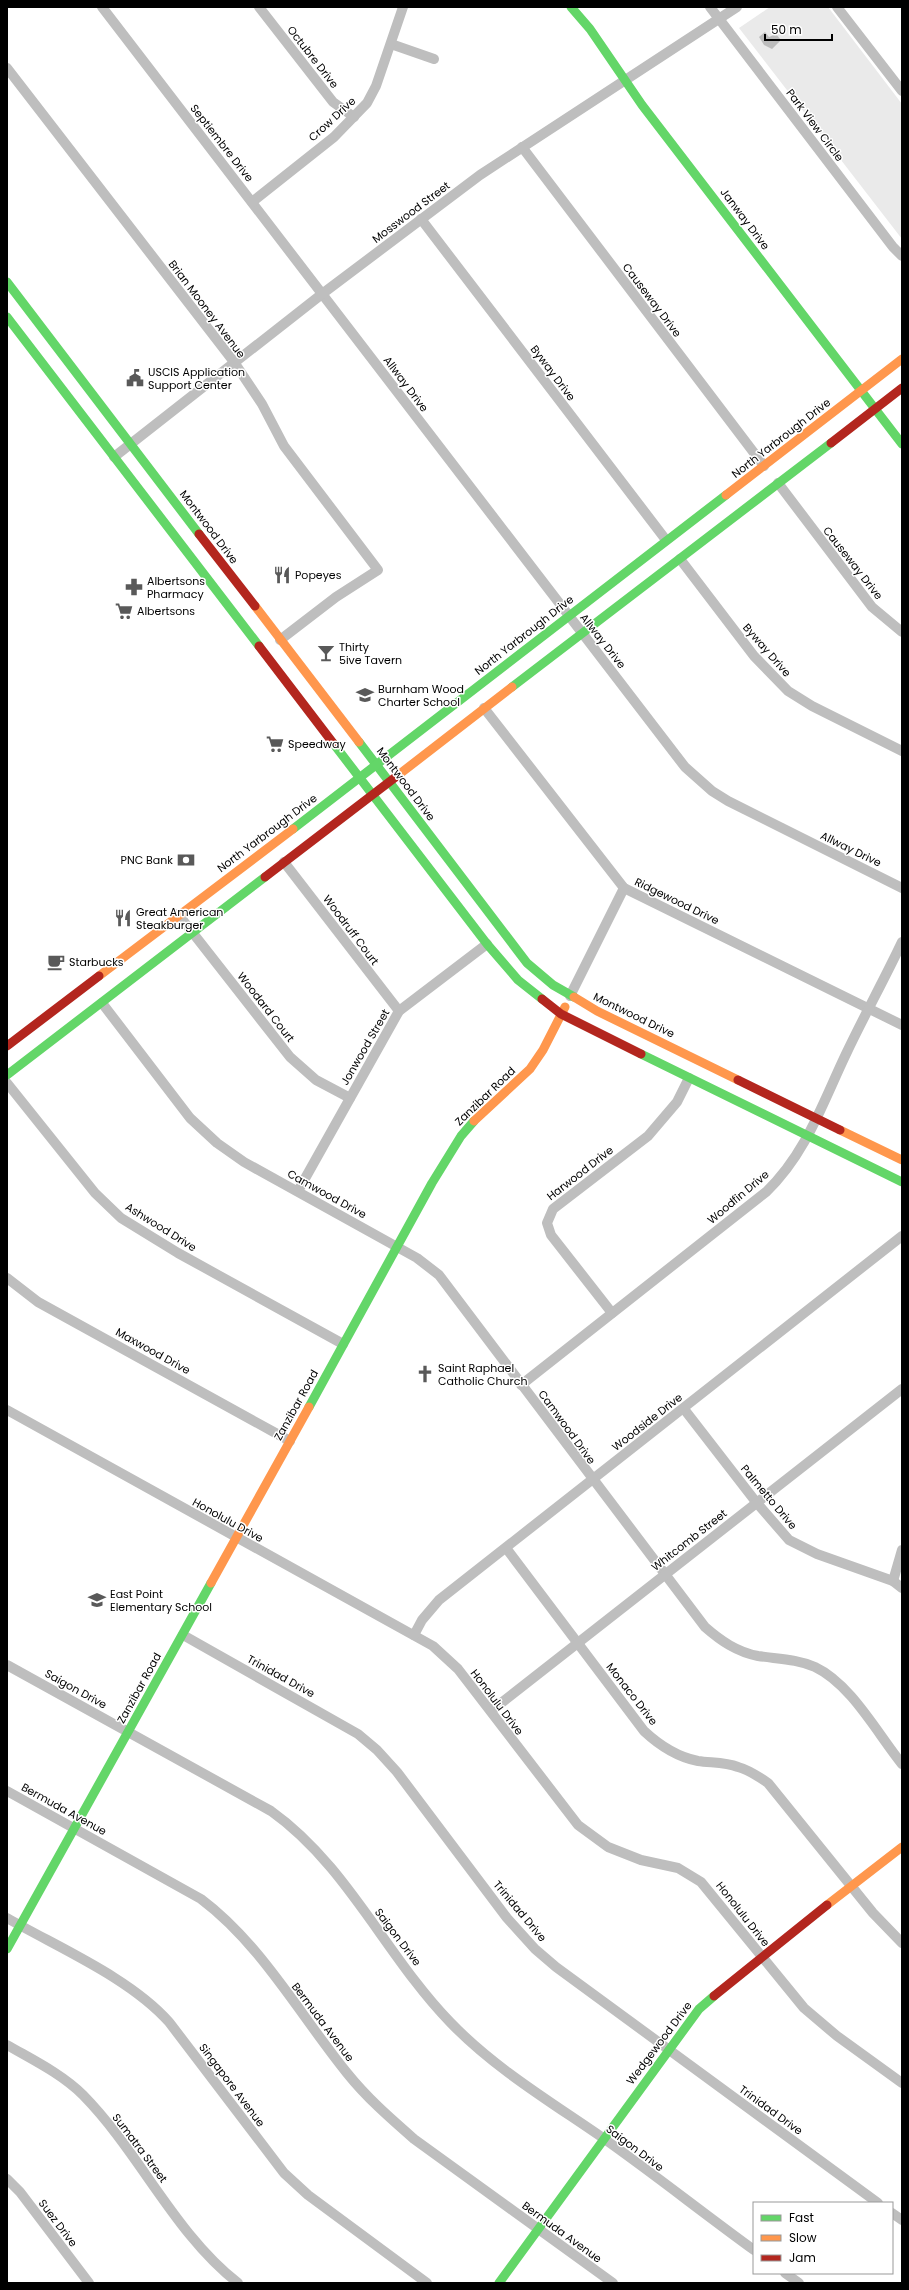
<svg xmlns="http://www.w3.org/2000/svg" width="909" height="2290" font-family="Poppins,sans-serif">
	<rect width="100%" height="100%" fill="#fff"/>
	<!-- green -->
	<polygon fill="#eaeaea" points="770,7 828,7 902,104 902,239 739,28"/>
	<!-- water -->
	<polygon fill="#bcbcbc" points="765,32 769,37 776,34 781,40 772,49 764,45 759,37"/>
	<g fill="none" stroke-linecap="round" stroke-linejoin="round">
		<!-- street -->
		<g stroke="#bebebe" stroke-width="10">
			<polyline points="102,7 685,767 712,791 728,801 902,888"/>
			<polyline points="259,7 333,102 354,117"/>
			<polyline points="710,7 893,247 902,256"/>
			<polyline points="837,7 902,91"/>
			<polyline points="391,44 434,59"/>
			<polyline points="7,68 234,362 262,404 284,446 378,570 336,597 280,640"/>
			<polyline points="522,147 764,466"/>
			<polyline points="252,202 334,137 367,103 376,86 403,7"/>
			<polyline points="421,219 666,540"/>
			<polyline points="114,457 322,294 480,175 737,7"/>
			<polyline points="778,483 872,607 902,632"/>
			<polyline points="680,559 754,656 788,691 812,706 902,751"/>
			<polyline points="484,708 624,888 902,1025"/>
			<polyline points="284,862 399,1011"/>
			<polyline points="178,914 290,1057 316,1080 350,1098"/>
			<polyline points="570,996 624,888"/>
			<path d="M102 1003 190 1118 217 1143 244 1162 417 1258 439 1275 705 1627C721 1641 737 1652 758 1656 778 1659 797 1659 815 1667 851 1684 877 1733 902 1764"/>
			<polyline points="7,1083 95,1193 121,1218 178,1253 343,1344"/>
			<polyline points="298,1191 399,1011 487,944"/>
			<polyline points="7,1278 38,1302 290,1441"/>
			<polyline points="612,1313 551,1235 547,1223 553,1209 648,1136 677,1102 689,1078"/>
			<path d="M521 1385 766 1192C806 1154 823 1102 846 1054 864 1016 884 980 902 942"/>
			<polyline points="684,1409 756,1502 789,1540 817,1554 893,1581 902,1588"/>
			<polyline points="7,1410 433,1646 458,1669 578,1825 608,1847 641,1860 678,1868 701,1882 804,2008 837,2036 902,2083"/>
			<path d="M506 1548 644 1731C659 1745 677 1757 698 1761 711 1763 725 1762 738 1767 749 1770 758 1776 768 1783L873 1913 902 1943"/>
			<polyline points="893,1581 902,1550"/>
			<polyline points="183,1635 358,1734 377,1750 397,1772 507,1918 535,1949 556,1967 878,2203"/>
			<polyline points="414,1635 422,1620 439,1600 902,1236"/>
			<path d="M7 1665 271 1811C347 1865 386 1956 450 2022 494 2068 551 2102 603 2138 654 2174 703 2213 754 2250"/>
			<polyline points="491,1711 902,1389"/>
			<path d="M7 1791 201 1899C261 1944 300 2015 347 2073 367 2098 390 2118 414 2139L613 2283"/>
			<path d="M7 1918C59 1948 130 1978 169 2022L284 2173 308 2195 427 2283"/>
			<path d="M7 2045C33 2060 62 2074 83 2095 140 2153 174 2233 238 2283"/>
			<polyline points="7,2179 20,2192 89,2283"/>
			<polyline points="892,2213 902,2220"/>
			<polyline points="785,2273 799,2283"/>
		</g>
		<!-- fast -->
		<g stroke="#63d668" stroke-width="9">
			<polyline points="571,7 590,29 642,105 902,444"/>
			<polyline points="7,282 199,534"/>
			<polyline points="7,317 259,646"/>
			<polyline points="512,687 831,443"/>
			<polyline points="359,742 527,963 553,985 574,997"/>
			<polyline points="333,743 487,944 518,980 542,999"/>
			<polyline points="293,829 726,495"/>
			<polyline points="641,1054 902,1182"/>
			<polyline points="7,1075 265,877"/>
			<polyline points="309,1407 432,1183 461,1136 474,1121"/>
			<polyline points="7,1949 211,1583"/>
			<polyline points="499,2283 699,2009 714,1996"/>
		</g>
		<!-- slow -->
		<g stroke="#ff974d" stroke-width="9">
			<polyline points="726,495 902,359"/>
			<polyline points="255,606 359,742"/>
			<polyline points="397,776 512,687"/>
			<polyline points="99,976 293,829"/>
			<polyline points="574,997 597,1011 738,1080"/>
			<polyline points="474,1121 530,1069 543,1050 565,1007"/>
			<polyline points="840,1130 902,1160"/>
			<polyline points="211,1583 309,1407"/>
			<polyline points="827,1905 902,1847"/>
		</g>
		<!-- jam -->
		<g stroke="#b3261e" stroke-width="9">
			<polyline points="831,443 902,388"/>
			<polyline points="199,534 255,606"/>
			<polyline points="259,646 333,743"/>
			<polyline points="265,877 397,776"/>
			<polyline points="542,999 561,1014 641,1054"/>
			<polyline points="7,1046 99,976"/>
			<polyline points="738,1080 840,1130"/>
			<polyline points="714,1996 827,1905"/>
		</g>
	</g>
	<!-- icons -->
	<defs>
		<g id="civic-bare" transform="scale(1.38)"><path d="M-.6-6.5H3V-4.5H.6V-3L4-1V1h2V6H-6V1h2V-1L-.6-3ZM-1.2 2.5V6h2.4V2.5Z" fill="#595959" stroke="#fff" stroke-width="2.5" paint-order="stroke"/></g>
		<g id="restaurant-bare" transform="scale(1.38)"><path d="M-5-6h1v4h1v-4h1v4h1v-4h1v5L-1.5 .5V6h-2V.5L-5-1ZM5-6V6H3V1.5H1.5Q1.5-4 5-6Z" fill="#595959" stroke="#fff" stroke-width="2.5" paint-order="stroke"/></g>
		<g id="pharmacy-bare" transform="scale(1.38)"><path d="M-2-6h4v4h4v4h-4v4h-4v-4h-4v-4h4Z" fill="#595959" stroke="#fff" stroke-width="2.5" paint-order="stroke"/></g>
		<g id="supermarket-bare" transform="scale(1.38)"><path d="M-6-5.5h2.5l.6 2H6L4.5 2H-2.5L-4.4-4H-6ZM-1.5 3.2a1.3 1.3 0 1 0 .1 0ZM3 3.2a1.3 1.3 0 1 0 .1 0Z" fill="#595959" stroke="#fff" stroke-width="2.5" paint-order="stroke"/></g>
		<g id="bar-bare" transform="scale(1.38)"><path d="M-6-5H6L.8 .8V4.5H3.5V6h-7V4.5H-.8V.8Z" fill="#595959" stroke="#fff" stroke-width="2.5" paint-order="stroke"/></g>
		<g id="school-bare" transform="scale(1.38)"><path d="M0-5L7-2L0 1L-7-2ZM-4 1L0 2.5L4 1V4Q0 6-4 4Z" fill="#595959" stroke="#fff" stroke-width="2.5" paint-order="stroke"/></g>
		<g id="bank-bare" transform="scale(1.38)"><path d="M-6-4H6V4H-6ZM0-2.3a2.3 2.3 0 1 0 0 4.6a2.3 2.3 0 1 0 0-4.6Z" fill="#595959" stroke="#fff" stroke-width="2.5" paint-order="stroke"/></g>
		<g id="cafe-bare" transform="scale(1.38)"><path d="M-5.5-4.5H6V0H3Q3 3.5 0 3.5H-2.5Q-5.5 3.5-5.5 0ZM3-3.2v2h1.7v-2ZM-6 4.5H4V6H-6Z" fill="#595959" stroke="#fff" stroke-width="2.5" paint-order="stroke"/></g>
		<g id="church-bare" transform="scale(1.38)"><path d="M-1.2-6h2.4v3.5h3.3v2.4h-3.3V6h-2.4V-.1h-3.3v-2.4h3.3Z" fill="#595959" stroke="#fff" stroke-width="2.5" paint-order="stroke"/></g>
	</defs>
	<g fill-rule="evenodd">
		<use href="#civic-bare" x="135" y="378"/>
		<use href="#restaurant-bare" x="282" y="575"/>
		<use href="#pharmacy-bare" x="134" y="587"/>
		<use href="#supermarket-bare" x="124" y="611"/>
		<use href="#bar-bare" x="326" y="653"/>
		<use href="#school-bare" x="365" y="695"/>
		<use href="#supermarket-bare" x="275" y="744"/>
		<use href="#bank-bare" x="186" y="860"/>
		<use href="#restaurant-bare" x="123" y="918"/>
		<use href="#cafe-bare" x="56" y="962"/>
		<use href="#church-bare" x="425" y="1374"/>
		<use href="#school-bare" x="97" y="1600"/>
	</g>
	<g text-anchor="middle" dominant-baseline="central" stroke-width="3" stroke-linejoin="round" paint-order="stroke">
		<!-- street labels -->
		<g font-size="11" fill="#000" stroke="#fff">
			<text transform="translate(313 57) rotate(52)">Octubre Drive</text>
			<text transform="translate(332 119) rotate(-43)">Crow Drive</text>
			<text transform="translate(815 125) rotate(53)">Park View Circle</text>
			<text transform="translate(222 143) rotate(52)">Septiembre Drive</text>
			<text transform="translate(411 212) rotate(-37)">Mosswood Street</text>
			<text transform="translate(745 219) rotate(53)">Janway Drive</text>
			<text transform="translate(652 300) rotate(53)">Causeway Drive</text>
			<text transform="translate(207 309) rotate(53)">Brian Mooney Avenue</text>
			<text transform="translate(553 373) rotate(53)">Byway Drive</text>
			<text transform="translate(406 384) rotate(53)">Allway Drive</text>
			<text transform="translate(781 438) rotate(-38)">North Yarbrough Drive</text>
			<text transform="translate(209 527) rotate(53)">Montwood Drive</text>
			<text transform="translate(853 563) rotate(52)">Causeway Drive</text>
			<text transform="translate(524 635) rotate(-38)">North Yarbrough Drive</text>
			<text transform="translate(603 641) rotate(52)">Allway Drive</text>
			<text transform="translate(767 650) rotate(49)">Byway Drive</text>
			<text transform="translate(406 784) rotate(53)">Montwood Drive</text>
			<text transform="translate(267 833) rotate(-37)">North Yarbrough Drive</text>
			<text transform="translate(851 849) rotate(26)">Allway Drive</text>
			<text transform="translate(677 901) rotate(26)">Ridgewood Drive</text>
			<text transform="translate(351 930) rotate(53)">Woodruff Court</text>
			<text transform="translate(266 1007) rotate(52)">Woodard Court</text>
			<text transform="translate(634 1015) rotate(26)">Montwood Drive</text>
			<text transform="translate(365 1047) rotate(-60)">Jonwood Street</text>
			<text transform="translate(485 1096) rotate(-44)">Zanzibar Road</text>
			<text transform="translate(580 1173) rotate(-38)">Harwood Drive</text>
			<text transform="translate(327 1194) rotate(29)">Camwood Drive</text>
			<text transform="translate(738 1197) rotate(-40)">Woodfin Drive</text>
			<text transform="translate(161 1227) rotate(32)">Ashwood Drive</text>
			<text transform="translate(153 1351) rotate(29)">Maxwood Drive</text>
			<text transform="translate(296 1405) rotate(-61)">Zanzibar Road</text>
			<text transform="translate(647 1422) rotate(-38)">Woodside Drive</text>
			<text transform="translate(567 1427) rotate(54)">Camwood Drive</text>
			<text transform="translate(769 1497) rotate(50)">Palmetto Drive</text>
			<text transform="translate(228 1520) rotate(29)">Honolulu Drive</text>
			<text transform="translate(689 1540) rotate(-38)">Whitcomb Street</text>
			<text transform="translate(281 1676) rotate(29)">Trinidad Drive</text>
			<text transform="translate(139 1688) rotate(-61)">Zanzibar Road</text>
			<text transform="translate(76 1689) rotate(29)">Saigon Drive</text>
			<text transform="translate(632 1694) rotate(52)">Monaco Drive</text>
			<text transform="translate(497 1702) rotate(53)">Honolulu Drive</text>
			<text transform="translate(64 1809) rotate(29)">Bermuda Avenue</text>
			<text transform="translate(520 1911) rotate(50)">Trinidad Drive</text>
			<text transform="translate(743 1914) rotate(52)">Honolulu Drive</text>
			<text transform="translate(398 1937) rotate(53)">Saigon Drive</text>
			<text transform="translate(323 2022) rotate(53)">Bermuda Avenue</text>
			<text transform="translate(659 2043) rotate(-53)">Wedgewood Drive</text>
			<text transform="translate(232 2085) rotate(53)">Singapore Avenue</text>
			<text transform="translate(771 2110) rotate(36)">Trinidad Drive</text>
			<text transform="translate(140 2148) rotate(53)">Sumatra Street</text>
			<text transform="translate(635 2148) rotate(37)">Saigon Drive</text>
			<text transform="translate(58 2223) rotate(53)">Suez Drive</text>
			<text transform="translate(562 2232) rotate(36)">Bermuda Avenue</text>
		</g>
		<!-- poi labels -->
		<g font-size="11" fill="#000" stroke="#fff" text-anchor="start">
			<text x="148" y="372">USCIS Application<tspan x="148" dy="13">Support Center</tspan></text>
			<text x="295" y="575">Popeyes</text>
			<text x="147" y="581">Albertsons<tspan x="147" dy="13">Pharmacy</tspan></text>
			<text x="137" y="611">Albertsons</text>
			<text x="339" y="647">Thirty<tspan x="339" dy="13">5ive Tavern</tspan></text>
			<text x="378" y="689">Burnham Wood<tspan x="378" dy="13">Charter School</tspan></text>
			<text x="288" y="744">Speedway</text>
			<text x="173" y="860" text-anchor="end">PNC Bank</text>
			<text x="136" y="912">Great American<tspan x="136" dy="13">Steakburger</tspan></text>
			<text x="69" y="962">Starbucks</text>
			<text x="438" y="1368">Saint Raphael<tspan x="438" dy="13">Catholic Church</tspan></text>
			<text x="110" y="1594">East Point<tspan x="110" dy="13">Elementary School</tspan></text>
		</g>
	</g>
	<!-- border -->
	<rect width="909" height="2290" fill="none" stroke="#000000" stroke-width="16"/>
	<!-- legend -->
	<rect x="753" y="2202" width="140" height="72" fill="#ffffff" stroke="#999999"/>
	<rect x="761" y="2215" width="20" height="6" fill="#63d668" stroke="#999999"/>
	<text x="789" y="2222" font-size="12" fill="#000000">Fast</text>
	<rect x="761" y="2235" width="20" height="6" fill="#ff974d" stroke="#999999"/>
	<text x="789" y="2242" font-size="12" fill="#000000">Slow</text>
	<rect x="761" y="2255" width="20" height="6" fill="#b3261e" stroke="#999999"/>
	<text x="789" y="2262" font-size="12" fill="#000000">Jam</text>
	<!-- scale -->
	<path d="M765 34v6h67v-6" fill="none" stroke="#000000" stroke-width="2"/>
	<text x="771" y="34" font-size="12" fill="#000000" stroke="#ffffff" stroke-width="3" paint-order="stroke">50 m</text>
</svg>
